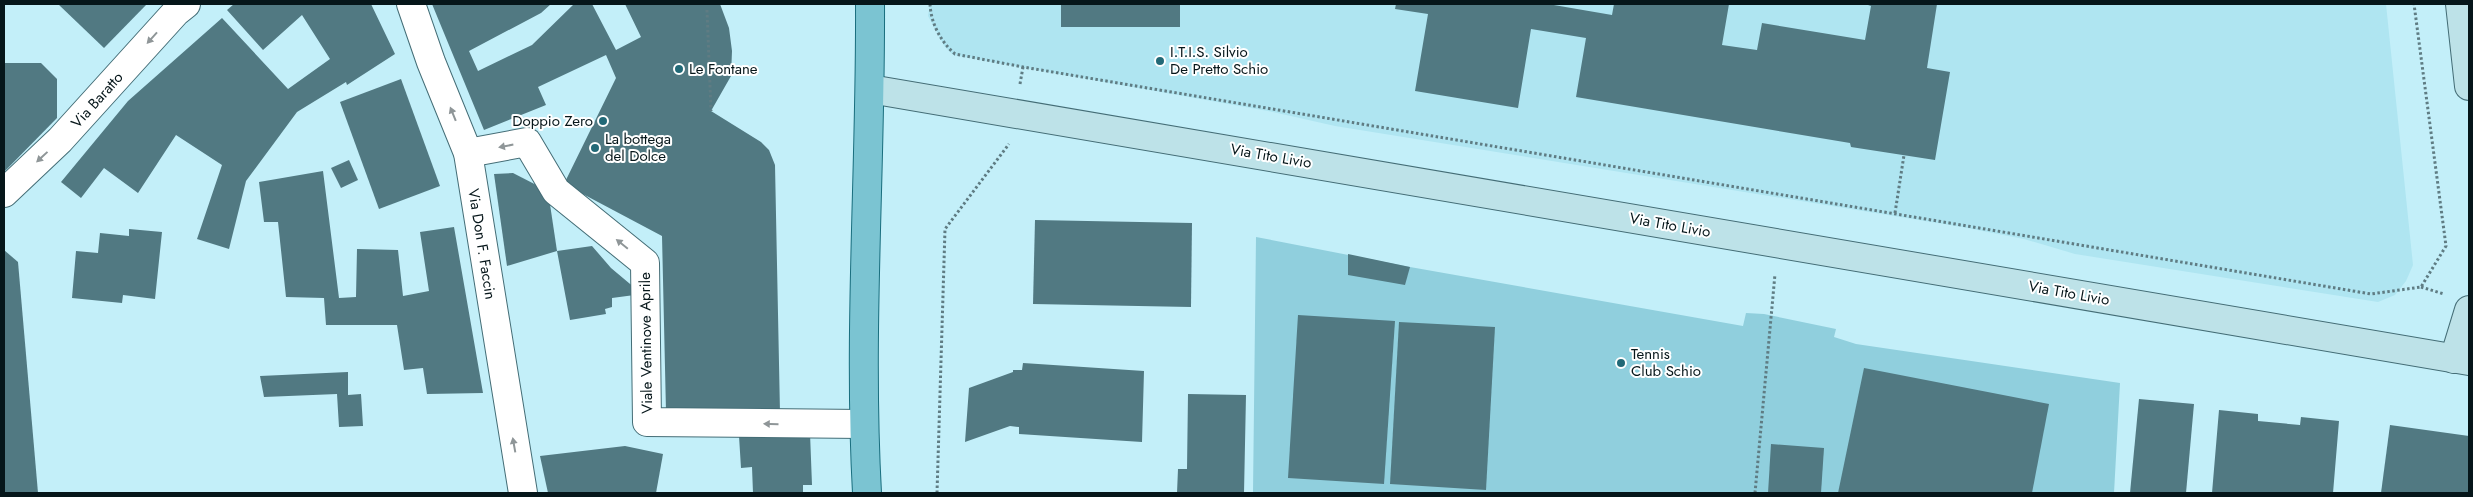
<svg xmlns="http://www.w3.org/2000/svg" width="2473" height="497" font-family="Jost,sans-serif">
	<rect width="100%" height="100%" fill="#c3eff9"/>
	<!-- built -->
	<polygon fill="#afe5f1" points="930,4 2386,4 2413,265 2406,281 2395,295 2378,302 2075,254 2024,239 1962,227 1335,126 1273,112 953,55 945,47 928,16"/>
	<!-- green -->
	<polygon fill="#90cfdd" points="1256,237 1410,267 1743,326 1746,313 1764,314 1836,329 1834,337 1856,344 2120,383 2114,493 1253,493"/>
	<!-- building -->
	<g fill="#517982">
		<polygon points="58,4 147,4 104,48"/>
		<polygon points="234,4 371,4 395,54 347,85 346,82 297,112 246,181 229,249 197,239 222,165 176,135 138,193 104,168 81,198 61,182 128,101 222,18 288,89 330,59 302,15 263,50 227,10"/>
		<polygon points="432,4 551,4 541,13 469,51 478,71 532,45 574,4 592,4 616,50 641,37 625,4 720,4 729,28 732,51 731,76 711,111 761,142 769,150 775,165 780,413 666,411 662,236 564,184 616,78 606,55 538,87 546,105 484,130"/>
		<rect x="1061" y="4" width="119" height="23"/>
		<polygon points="1396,4 1548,4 1612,15 1614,4 1729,4 1722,45 1757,50 1762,23 1865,40 1871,6 1865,4 1937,4 1927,68 1950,72 1935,160 1851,147 1850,143 1576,97 1586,38 1531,29 1518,108 1415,91 1428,14 1395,9"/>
		<polygon points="4,63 41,63 57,79 57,118 4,172"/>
		<polygon points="401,79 440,186 379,209 340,102"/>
		<polygon points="349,160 358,180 341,188 331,168"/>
		<polygon points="323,171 339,298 356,297 357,249 398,250 403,296 429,291 420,232 454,227 483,393 427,394 423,368 404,370 397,325 326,325 324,298 286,297 278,222 264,222 259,182"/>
		<polygon points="513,173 548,191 557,251 507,266 494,174"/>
		<polygon points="1035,220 1192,223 1191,307 1033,304"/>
		<polygon points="129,229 162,232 155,299 123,295 122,303 72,298 76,251 98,253 100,233 129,236"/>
		<polygon points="592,246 611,268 642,294 612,298 612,307 605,309 606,314 570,320 557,251"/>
		<polygon points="4,250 18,262 38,493 4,493"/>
		<polygon points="1348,254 1410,267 1405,285 1348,275"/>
		<polygon points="1298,315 1395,321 1384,484 1288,478"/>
		<polygon points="1399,322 1495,327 1486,490 1390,484"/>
		<polygon points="1023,363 1144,371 1142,442 1019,434 1019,427 1010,426 965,442 969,388 1013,372 1013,370 1022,370"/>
		<polygon points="1864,368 2049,404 2032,493 1838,493"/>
		<polygon points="348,372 348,395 361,394 363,426 339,427 337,394 264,397 260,376"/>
		<polygon points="1188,394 1246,395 1244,493 1177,493 1178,469 1187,469"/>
		<polygon points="2139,399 2194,404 2186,493 2130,493"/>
		<polygon points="2219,410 2258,414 2258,421 2300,425 2301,417 2339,421 2333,493 2212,493"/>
		<polygon points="2390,425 2469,436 2469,493 2381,493"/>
		<polygon points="810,433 812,485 803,485 803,493 753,493 752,467 741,468 739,436"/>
		<polygon points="1771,444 1824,448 1821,493 1768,493"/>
		<polygon points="625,446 663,454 656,493 548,493 540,456"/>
	</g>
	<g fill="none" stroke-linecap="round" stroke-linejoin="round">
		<!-- street casing -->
		<g stroke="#446d76" stroke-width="30">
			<g id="street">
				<polyline points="411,4 431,62 468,153 523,493"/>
				<polyline points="468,153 527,142 556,191 645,263 647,422 863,424"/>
				<polyline points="4,193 60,140 176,12 186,4"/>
			</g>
		</g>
		<!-- secondary casing -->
		<g stroke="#446d76" stroke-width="30">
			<g id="secondary">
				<polyline points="2460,4 2469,86"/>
				<polyline points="870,89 2469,361"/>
				<polyline points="2454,359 2469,310"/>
			</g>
		</g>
		<!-- primary casing -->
		<g stroke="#196e7e" stroke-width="30">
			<path id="primary" d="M867 493C858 331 871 167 870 4"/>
		</g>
		<!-- path -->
		<g stroke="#5f7c83" stroke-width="3" stroke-dasharray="2.5 2.5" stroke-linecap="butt">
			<path d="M930 4C931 23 940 41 955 54L1023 67 2371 294 2421 287 2446 246 2414 4"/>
			<polyline points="707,10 711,111"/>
			<polyline points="1020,84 1023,67"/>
			<polyline points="1895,213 1904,155"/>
			<polyline points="2421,287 2444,294"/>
			<polyline points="937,493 945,229 1009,144"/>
			<polyline points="1755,493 1775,274"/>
		</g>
		<!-- street -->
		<use href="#street" stroke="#fff" stroke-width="28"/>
		<!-- secondary -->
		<use href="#secondary" stroke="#bde2e8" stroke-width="28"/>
		<!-- primary -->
		<use href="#primary" stroke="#7bc4d2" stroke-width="28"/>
	</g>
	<!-- one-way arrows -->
	<defs><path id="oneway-solid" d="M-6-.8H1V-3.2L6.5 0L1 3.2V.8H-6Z" transform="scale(1.25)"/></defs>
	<g fill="#8f9698">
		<use href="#oneway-solid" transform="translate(152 38) rotate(132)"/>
		<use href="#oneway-solid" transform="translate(453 114) rotate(-112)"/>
		<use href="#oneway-solid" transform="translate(506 146) rotate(169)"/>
		<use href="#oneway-solid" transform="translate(42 157) rotate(137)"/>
		<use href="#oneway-solid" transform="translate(622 244) rotate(-141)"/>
		<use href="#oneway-solid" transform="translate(771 424) rotate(-179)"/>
		<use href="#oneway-solid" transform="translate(514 445) rotate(-100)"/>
	</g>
	<!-- markers -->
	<g fill="#226977" stroke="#fff" stroke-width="2">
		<circle cx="1160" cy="61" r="5"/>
		<circle cx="679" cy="69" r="5"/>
		<circle cx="603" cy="121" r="5"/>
		<circle cx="595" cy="148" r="5"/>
		<circle cx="1621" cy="363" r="5"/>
	</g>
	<g text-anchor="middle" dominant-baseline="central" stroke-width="4" stroke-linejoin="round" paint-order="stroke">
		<!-- poi labels -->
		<g font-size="15" fill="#06161a" stroke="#fff" text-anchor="start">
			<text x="1170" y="52">I.T.I.S. Silvio<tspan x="1170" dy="17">De Pretto Schio</tspan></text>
			<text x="689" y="69">Le Fontane</text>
			<text x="593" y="121" text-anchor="end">Doppio Zero</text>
			<text x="605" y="139">La bottega<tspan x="605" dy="17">del Dolce</tspan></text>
			<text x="1631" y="354">Tennis<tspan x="1631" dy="17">Club Schio</tspan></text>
		</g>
		<!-- street labels -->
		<g font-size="15" fill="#06161a" stroke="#fff">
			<text transform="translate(97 100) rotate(-48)">Via Baratto</text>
			<text transform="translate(1271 156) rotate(10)">Via Tito Livio</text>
			<text transform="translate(1670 225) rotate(10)">Via Tito Livio</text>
			<text transform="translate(482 244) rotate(81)">Via Don F. Faccin</text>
			<text transform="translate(2069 293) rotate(10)">Via Tito Livio</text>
			<text transform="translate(646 343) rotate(-91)">Viale Ventinove Aprile</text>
		</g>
	</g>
	<!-- border -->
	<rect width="2473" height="497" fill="none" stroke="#06161a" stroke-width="10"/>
</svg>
